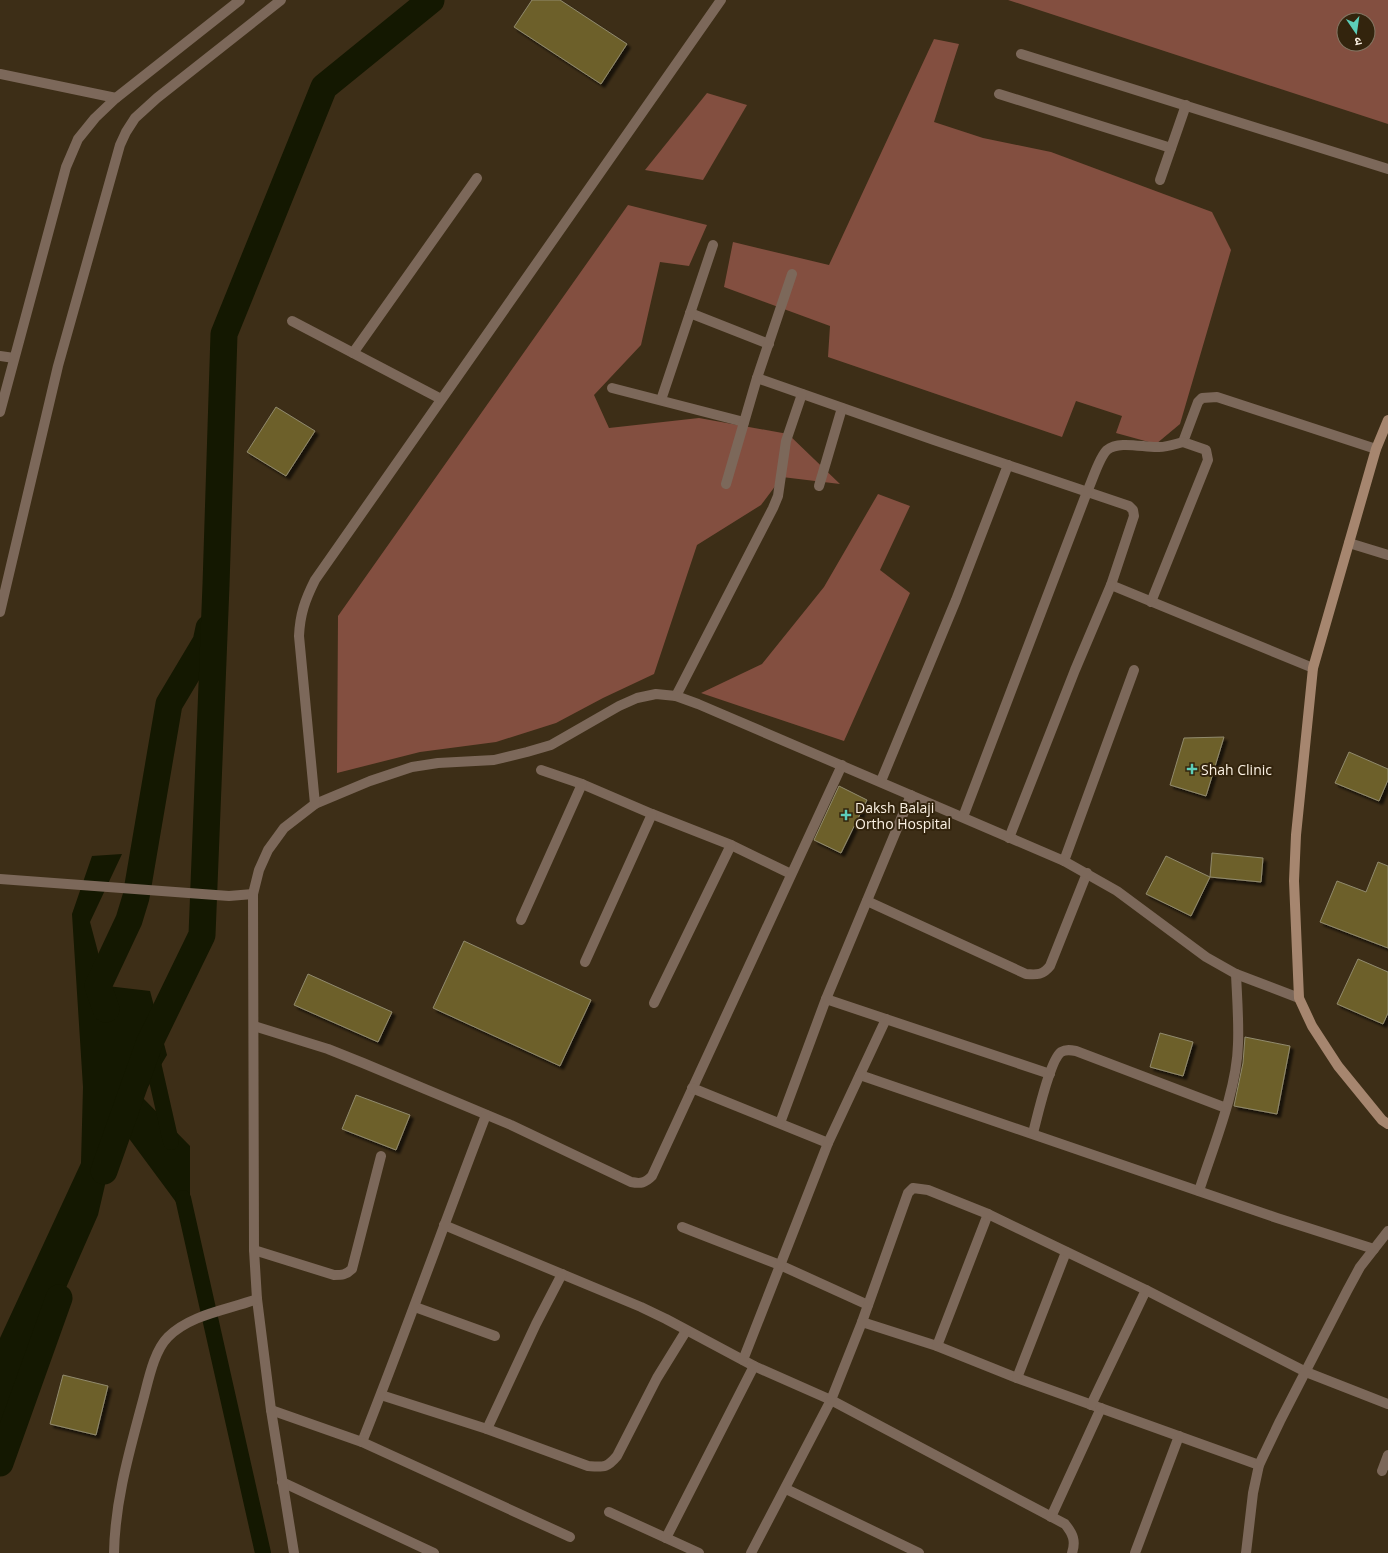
<svg xmlns="http://www.w3.org/2000/svg" width="1388" height="1553" font-family="'Open Sans','Noto Sans Devanagari',sans-serif">
	<defs>
		<filter id="shadow"><feDropShadow dx="3.5" dy="3.5" stdDeviation="1" flood-color="#0009"/></filter>
	</defs>
	<rect width="100%" height="100%" fill="#3d2e17"/>
	<!-- forest -->
	<g fill="#834f40" fill-rule="evenodd">
		<path d="M1008 0H1388V124ZM1344 20H1368V44H1344Z"/>
		<polygon points="934,39 959,44 934,122 983,138 1051,152 1212,212 1231,250 1180,424 1156,444 1116,433 1122,416 1076,401 1062,437 828,357 830,326 724,287 733,242 829,265"/>
		<polygon points="707,93 747,105 703,180 645,170"/>
		<polygon points="628,205 707,225 689,266 660,262 641,345 594,395 609,428 699,418 788,434 840,484 782,477 761,505 697,545 654,674 603,698 556,723 496,742 420,752 337,773 338,616"/>
		<polygon points="878,494 910,506 880,570 910,593 844,741 701,693 762,664 824,587"/>
	</g>
	<!-- water -->
	<polygon fill="#141801" points="122,854 90,922 107,986 150,991 167,1055 142,1097 190,1146 190,1221 119,1125 98,1215 0,1438 0,1338 81,1163 83,1087 72,914 92,856"/>
	<g fill="none" stroke-linecap="round" stroke-linejoin="round">
		<!-- canal -->
		<g stroke="#141801" stroke-width="16">
			<polyline points="151,1054 171,1142"/>
			<polyline points="183,1198 263,1553"/>
		</g>
		<!-- river -->
		<g stroke="#141801" stroke-width="27">
			<polyline points="106,1009 98,986 129,920 136,897 169,704 206,642 209,628"/>
			<polyline points="104,1171 149,1044 202,935 216,585 224,334 324,87 431,0"/>
			<polyline points="0,1463 59,1298"/>
		</g>
	</g>
	<!-- building -->
	<g fill="#6d612b" stroke="#918a6d" filter="url(#shadow)">
		<polygon points="532,0 560,0 627,44 601,84 514,27"/>
		<polygon points="276,407 315,431 286,476 247,452"/>
		<polygon points="1224,737 1206,796 1170,785 1184,738"/>
		<polygon points="1349,752 1388,769 1388,780 1379,801 1335,783"/>
		<polygon points="839,786 867,800 841,853 814,840"/>
		<polygon points="1212,853 1263,858 1261,882 1210,877"/>
		<polygon points="1166,856 1210,877 1191,916 1146,894"/>
		<polygon points="1378,862 1388,866 1388,948 1320,922 1337,881 1366,892"/>
		<polygon points="464,941 591,1000 560,1066 433,1008"/>
		<polygon points="1358,959 1388,972 1388,1013 1383,1024 1337,1004"/>
		<polygon points="308,974 392,1012 378,1042 294,1005"/>
		<polygon points="1160,1033 1193,1042 1183,1076 1150,1067"/>
		<polygon points="1245,1037 1290,1046 1277,1114 1234,1106 1243,1063"/>
		<polygon points="356,1095 410,1115 396,1150 342,1129"/>
		<polygon points="63,1375 108,1386 96,1435 50,1424"/>
	</g>
	<g fill="none" stroke-linecap="round" stroke-linejoin="round">
		<!-- minor -->
		<g stroke="#7c685a" stroke-width="10">
			<polyline points="1021,54 1388,169"/>
			<polyline points="0,74 116,98"/>
			<polyline points="999,94 1171,148"/>
			<polyline points="1160,180 1186,105"/>
			<polyline points="690,313 769,344"/>
			<polyline points="292,321 441,399"/>
			<polyline points="353,353 477,178"/>
			<polyline points="0,356 14,358"/>
			<polyline points="757,378 934,440 1129,506 1133,510 1134,516 1111,585 1313,668"/>
			<polyline points="612,388 744,422"/>
			<polyline points="661,400 713,245"/>
			<polyline points="0,412 66,167 78,139 95,118 116,98 240,0"/>
			<polyline points="726,484 757,378 792,274"/>
			<polyline points="819,486 842,408"/>
			<polyline points="1349,543 1388,555"/>
			<polyline points="1151,602 1208,460 1206,450 1183,442 1198,402 1202,398 1217,397 1376,449"/>
			<polyline points="0,612 58,366 120,145 126,132 135,118 157,98 281,0"/>
			<polyline points="676,696 773,508 778,496 786,441 802,394"/>
			<polyline points="541,770 582,784 652,814 731,845 791,874"/>
			<polyline points="881,781 956,600 1008,465"/>
			<path d="M963 817 1087 492C1092 482 1099 457 1107 450 1119 440 1145 448 1159 447 1168 447 1175 444 1183 442"/>
			<polyline points="1009,838 1075,670 1111,585"/>
			<polyline points="1064,861 1134,670"/>
			<path d="M867 901 1026 974C1037 975 1043 975 1050 966L1087 873"/>
			<polyline points="521,920 582,784"/>
			<polyline points="585,962 652,814"/>
			<polyline points="826,999 1050,1074"/>
			<polyline points="654,1003 731,845"/>
			<path d="M254 1026 328 1049 363 1063 511 1125 631 1182C641 1184 645 1183 652 1176L842 765"/>
			<polyline points="860,1075 1277,1218 1374,1249"/>
			<polyline points="692,1088 828,1143"/>
			<polyline points="780,1123 826,999 911,795"/>
			<path d="M1033 1133C1037 1118 1050 1060 1061 1052 1066 1049 1071 1050 1076 1051L1226 1108"/>
			<path d="M1199 1191C1213 1147 1237 1090 1238 1044 1239 1021 1237 997 1236 974"/>
			<path d="M444 1225 641 1307 666 1319 754 1366 831 1400 1065 1524C1073 1534 1076 1541 1072 1553"/>
			<polyline points="682,1227 780,1265 868,1305"/>
			<path d="M254 1250 334 1275C342 1275 346 1275 352 1269L381 1156"/>
			<polyline points="415,1307 495,1336"/>
			<polyline points="862,1322 937,1346 1017,1378 1259,1465"/>
			<polyline points="937,1346 988,1214"/>
			<polyline points="743,1360 828,1143 886,1019"/>
			<polyline points="1017,1378 1066,1252"/>
			<path d="M381 1395 487 1429 588 1466C604 1467 607 1468 617 1456L657 1378 686 1331"/>
			<polyline points="1091,1405 1146,1290"/>
			<path d="M271 1410 362 1442C405 1334 444 1224 486 1115"/>
			<polyline points="487,1429 536,1324 562,1274"/>
			<polyline points="362,1442 570,1537"/>
			<polyline points="1382,1471 1388,1455"/>
			<polyline points="282,1482 434,1553"/>
			<polyline points="786,1489 919,1553"/>
			<polyline points="609,1512 699,1553"/>
			<polyline points="1051,1517 1101,1408"/>
			<polyline points="666,1538 754,1366"/>
			<polyline points="751,1553 831,1400 862,1322 908,1193 913,1188 928,1190 988,1214 1146,1290 1306,1372 1388,1404"/>
			<polyline points="1135,1553 1179,1436"/>
			<polyline points="1246,1553 1253,1493 1259,1465 1280,1421 1347,1291 1360,1267 1388,1231"/>
		</g>
		<!-- tertiary -->
		<g stroke="#7c685a" stroke-width="10">
			<polyline points="315,804 370,781 412,767 438,763 494,760 527,752 551,745 619,706 637,698 656,694 676,696 698,704 1064,861 1117,891 1206,957 1236,974 1299,998"/>
			<polyline points="0,879 229,896 253,894"/>
			<polyline points="257,1299 271,1410 294,1553"/>
			<path d="M114 1553C115 1501 129 1453 142 1404 148 1383 153 1352 168 1337 191 1314 228 1310 257 1299L254 1250 253 894 259 870 268 850 284 828 315 804 299 636C300 614 305 600 315 580L721 0"/>
		</g>
		<!-- secondary -->
		<polyline stroke="#a6866f" stroke-width="10" points="1388,420 1376,449 1313,668 1296,835 1294,881 1299,998 1312,1026 1338,1066 1382,1120 1388,1124"/>
	</g>
	<!-- markers -->
	<g fill="#5dceb9" stroke="#33240d" stroke-width="1.5">
		<path d="M1190 763h4v4h4v4h-4v4h-4v-4h-4v-4h4z"/>
		<path d="M844 809h4v4h4v4h-4v4h-4v-4h-4v-4h4z"/>
	</g>
	<g text-anchor="middle" dominant-baseline="central" stroke-width="4" stroke-linejoin="round" paint-order="stroke">
		<!-- poi labels -->
		<g font-size="14" fill="#fcf2e4" stroke="#33240d" text-anchor="start">
			<text x="1201" y="769">Shah Clinic</text>
			<text x="855" y="807">Daksh Balaji<tspan x="855" dy="16">Ortho Hospital</tspan></text>
		</g>
	</g>
	<!-- north arrow -->
	<g transform="translate(1356 32) rotate(167)"><circle r="19" fill="#33240d" stroke="#837663"/>
	<path d="M0-3L7 15L0 10L-7 15Z" fill="#5dceb9"/>
	<text y="-6" font-size="11" font-weight="bold" text-anchor="middle" fill="#fcf2e4">उ</text>
	</g>
</svg>
